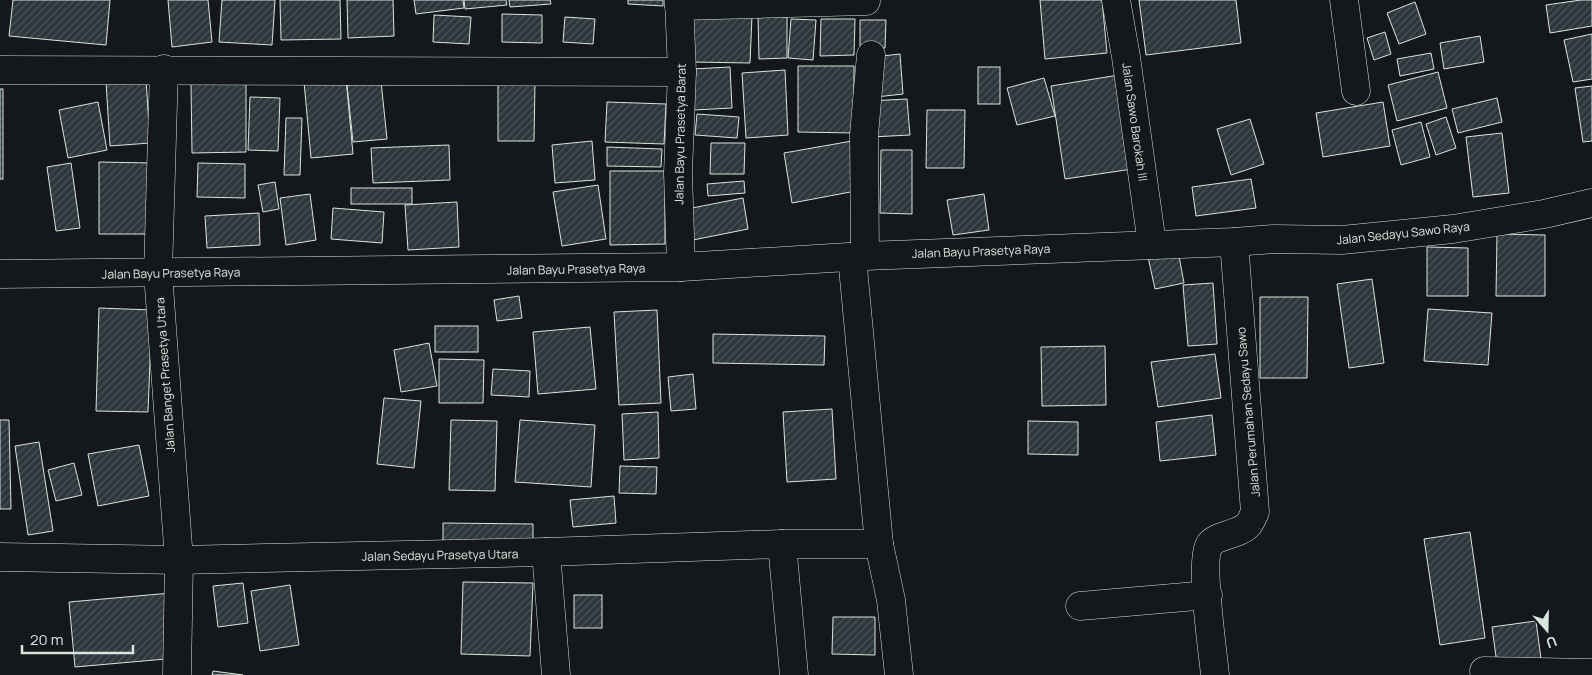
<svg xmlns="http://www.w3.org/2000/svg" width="1592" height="675" font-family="Manrope,sans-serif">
	<defs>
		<pattern id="building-hatch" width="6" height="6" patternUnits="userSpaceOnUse" patternTransform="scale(1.25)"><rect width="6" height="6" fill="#2c363c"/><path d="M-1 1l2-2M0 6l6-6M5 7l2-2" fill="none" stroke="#4a5358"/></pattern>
	</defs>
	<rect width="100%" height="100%" fill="#14181c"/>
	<!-- building -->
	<g fill="url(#building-hatch)" stroke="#d8e6dc">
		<polygon points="13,0 110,0 106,45 9,36"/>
		<polygon points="168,0 208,0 212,42 172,47"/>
		<polygon points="222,0 275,0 272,45 219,42"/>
		<polygon points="280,0 340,0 341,39 281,40"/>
		<polygon points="347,0 393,0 394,36 348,38"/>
		<polygon points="414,0 463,0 464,8 416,14"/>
		<polygon points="464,0 506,0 507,5 465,9"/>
		<polygon points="509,0 550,0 551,4 510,7"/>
		<polygon points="628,0 663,0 663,6 628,4"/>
		<polygon points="1040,0 1102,0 1107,53 1045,59"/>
		<polygon points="1139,0 1236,0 1241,43 1146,55"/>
		<polygon points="1581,0 1592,0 1592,26 1550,33 1546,5"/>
		<polygon points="1415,2 1426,34 1399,44 1387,13"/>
		<polygon points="502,14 542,15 542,43 502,42"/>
		<polygon points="434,15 471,17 469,44 433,42"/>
		<polygon points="693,15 752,16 750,63 692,62"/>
		<polygon points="565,17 595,19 593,44 563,42"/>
		<polygon points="758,17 787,17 787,58 759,59"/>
		<polygon points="791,19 816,20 813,60 788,58"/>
		<polygon points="821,19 855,19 854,55 820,56"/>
		<polygon points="860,20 886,20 885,48 860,47"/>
		<polygon points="1385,32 1391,54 1374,60 1367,38"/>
		<polygon points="1592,34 1592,79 1573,82 1564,40"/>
		<polygon points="1480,36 1484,62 1444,69 1440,43"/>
		<polygon points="1431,53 1434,69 1400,76 1397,59"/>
		<polygon points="900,54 903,94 876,97 873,57"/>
		<polygon points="798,66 854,66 854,133 798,132"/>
		<polygon points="730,67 732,108 694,110 692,69"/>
		<rect x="978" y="67" width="22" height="37"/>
		<polygon points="785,70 788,135 746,138 742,73"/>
		<polygon points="1438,72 1447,108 1397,121 1388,85"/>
		<polygon points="1125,74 1139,168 1065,179 1051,86"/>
		<polygon points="346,78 353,154 311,158 304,82"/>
		<polygon points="1044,78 1055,116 1017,125 1007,88"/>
		<polygon points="146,79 150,143 110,146 106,82"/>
		<polygon points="381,81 387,139 353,142 347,85"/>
		<polygon points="498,82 535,83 534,141 498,141"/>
		<polygon points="246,83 246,152 192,153 191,84"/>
		<polygon points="1592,86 1592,141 1583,142 1575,88"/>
		<rect x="0" y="89" width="3" height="90"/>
		<polygon points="250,97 280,98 278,151 248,150"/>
		<polygon points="1497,98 1502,122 1458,133 1452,109"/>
		<polygon points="907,99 910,135 871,137 869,101"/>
		<polygon points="98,102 107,150 68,158 59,110"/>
		<polygon points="607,102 666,104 664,144 605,142"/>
		<polygon points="1383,102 1390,146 1323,157 1316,113"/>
		<polygon points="927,110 965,110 964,168 926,168"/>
		<polygon points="697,114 739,117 737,138 695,135"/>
		<polygon points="1446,117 1456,148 1436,155 1426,124"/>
		<polygon points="286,118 302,118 300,175 284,175"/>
		<polygon points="1250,119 1264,164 1231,175 1217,129"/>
		<polygon points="1421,122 1430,157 1401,165 1392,130"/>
		<polygon points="1502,133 1509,193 1473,197 1466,137"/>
		<polygon points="592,141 595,180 555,183 552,145"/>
		<polygon points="852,141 861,190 792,203 784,153"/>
		<polygon points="711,143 745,143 744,174 710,174"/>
		<polygon points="449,145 450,180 373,183 371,148"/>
		<polygon points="607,147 662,149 661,167 607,166"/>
		<polygon points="881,150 912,150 912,214 880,213"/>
		<polygon points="99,162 153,163 152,234 99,234"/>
		<polygon points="71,163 80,228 56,231 47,167"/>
		<polygon points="198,163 245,164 245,198 197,197"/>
		<polygon points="610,171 665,171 665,244 610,245"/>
		<polygon points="1251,179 1256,208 1196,216 1192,187"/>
		<polygon points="744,181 745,193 708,196 707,184"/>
		<polygon points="275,182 279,209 263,212 258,185"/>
		<polygon points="598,185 606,239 562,246 553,192"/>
		<rect x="351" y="188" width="61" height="16"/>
		<polygon points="310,194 316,240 286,245 280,198"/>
		<polygon points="984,194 989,230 953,235 947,200"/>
		<polygon points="743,198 748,229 693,240 687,209"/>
		<polygon points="457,202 459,247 408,250 405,205"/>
		<polygon points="333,208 384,212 382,243 331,239"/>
		<polygon points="259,213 260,245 207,248 205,216"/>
		<polygon points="1497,234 1545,235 1545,296 1496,296"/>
		<polygon points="1427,247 1468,248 1468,296 1427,296"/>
		<polygon points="1178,251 1184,283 1155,289 1148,257"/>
		<polygon points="1372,279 1384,363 1349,368 1337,284"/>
		<polygon points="1213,283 1217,344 1188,346 1183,285"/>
		<polygon points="519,296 522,318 497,321 494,300"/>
		<polygon points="1260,297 1308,297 1307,378 1260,378"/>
		<polygon points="99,308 152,310 148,412 96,411"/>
		<polygon points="1428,309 1492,313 1488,365 1424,361"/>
		<polygon points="657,310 661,403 619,405 614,312"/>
		<rect x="435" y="326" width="43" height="26"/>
		<polygon points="590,327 596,389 538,394 533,332"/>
		<polygon points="713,334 825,336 824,365 713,363"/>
		<polygon points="429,343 437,386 401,392 394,350"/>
		<polygon points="1105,346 1106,405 1042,406 1041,347"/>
		<polygon points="1215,354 1221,398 1158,407 1151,362"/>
		<polygon points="439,359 484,360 483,403 439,403"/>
		<polygon points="493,369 530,371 529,397 491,395"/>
		<polygon points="693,374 696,409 671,411 668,377"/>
		<polygon points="384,398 421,401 414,468 377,464"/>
		<polygon points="832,409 836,479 787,482 783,412"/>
		<polygon points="658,412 659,458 624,460 622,414"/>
		<polygon points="1212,415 1216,455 1160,461 1156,422"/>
		<polygon points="0,420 9,420 11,509 0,509"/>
		<polygon points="451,420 497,421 495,491 449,490"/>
		<polygon points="520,420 595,425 591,487 515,482"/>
		<polygon points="1028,421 1078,422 1078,455 1028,454"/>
		<polygon points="39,442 53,531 28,535 15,446"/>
		<polygon points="139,445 149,496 98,506 88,454"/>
		<polygon points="74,463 82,495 56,501 48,470"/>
		<polygon points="620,466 657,467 656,494 619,493"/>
		<polygon points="614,496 616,523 573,527 570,500"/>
		<polygon points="443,523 533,524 533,549 443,548"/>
		<polygon points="1470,532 1485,638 1440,645 1424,539"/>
		<polygon points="463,582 533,583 530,656 461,654"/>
		<polygon points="243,583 248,623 218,627 213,586"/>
		<polygon points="290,585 299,645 260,651 251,591"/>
		<polygon points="171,593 177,658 75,667 69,602"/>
		<rect x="574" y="595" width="28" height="33"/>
		<polygon points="833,617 875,617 875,655 832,654"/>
		<polygon points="1536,621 1541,659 1497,664 1492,627"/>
		<polygon points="213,671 243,675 212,675"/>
	</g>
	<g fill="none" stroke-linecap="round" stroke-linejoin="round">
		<!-- minor casing -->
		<g stroke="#d8e6dc" stroke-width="29">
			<g id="minor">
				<polyline points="679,0 682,72 678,173 681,267"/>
				<polyline points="1116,0 1126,57 1152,244"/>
				<polyline points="1344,0 1356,91"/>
				<polyline points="679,6 866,1"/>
				<polyline points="164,69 158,273 179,560 177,675"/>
				<polyline points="0,70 682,72"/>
				<polyline points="865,256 864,135 871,55"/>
				<polyline points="852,257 879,544 891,600 899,675"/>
				<polyline points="0,274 681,267 865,256 1234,242 1274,239 1342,240 1453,229 1544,214 1592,203"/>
				<polyline points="782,544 794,675"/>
				<polyline points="546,552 556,675"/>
				<polyline points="0,557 179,560 546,552 782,544 879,544"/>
				<polyline points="1080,606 1208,595"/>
				<polyline points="1484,671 1592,673"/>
				<path d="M1215 675C1213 653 1199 559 1210 544 1217 535 1238 535 1248 525 1251 522 1253 516 1255 512L1234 242"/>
			</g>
		</g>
		<!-- minor -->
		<use href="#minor" stroke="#14181c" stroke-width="28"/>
	</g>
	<g text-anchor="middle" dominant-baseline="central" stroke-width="4" stroke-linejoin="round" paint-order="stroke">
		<!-- street labels -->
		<g font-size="12" fill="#d8e6dc" stroke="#14181c">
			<text transform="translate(1135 122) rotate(82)">Jalan Sawo Barokah III</text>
			<text transform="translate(680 134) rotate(-89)">Jalan Bayu Prasetya Barat</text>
			<text transform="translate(1403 233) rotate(-6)">Jalan Sedayu Sawo Raya</text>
			<text transform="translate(981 251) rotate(-2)">Jalan Bayu Prasetya Raya</text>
			<text transform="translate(576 269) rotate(-1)">Jalan Bayu Prasetya Raya</text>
			<text transform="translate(171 273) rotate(-1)">Jalan Bayu Prasetya Raya</text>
			<text transform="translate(165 375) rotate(-94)">Jalan Banget Prasetya Utara</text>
			<text transform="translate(1248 412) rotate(-95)">Jalan Perumahan Sedayu Sawo</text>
			<text transform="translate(440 555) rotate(-1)">Jalan Sedayu Prasetya Utara</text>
		</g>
	</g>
	<!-- north arrow -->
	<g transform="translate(1547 630) rotate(160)" stroke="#14181c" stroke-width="4" paint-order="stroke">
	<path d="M0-4L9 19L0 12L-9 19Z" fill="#d8e6dc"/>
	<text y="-8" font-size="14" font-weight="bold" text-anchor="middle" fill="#d8e6dc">U</text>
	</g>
	<!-- scale -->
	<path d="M22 645v8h111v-8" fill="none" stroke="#d8e6dc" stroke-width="2.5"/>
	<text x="30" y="645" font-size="15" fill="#d8e6dc" stroke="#14181c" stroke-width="4" paint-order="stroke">20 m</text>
</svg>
